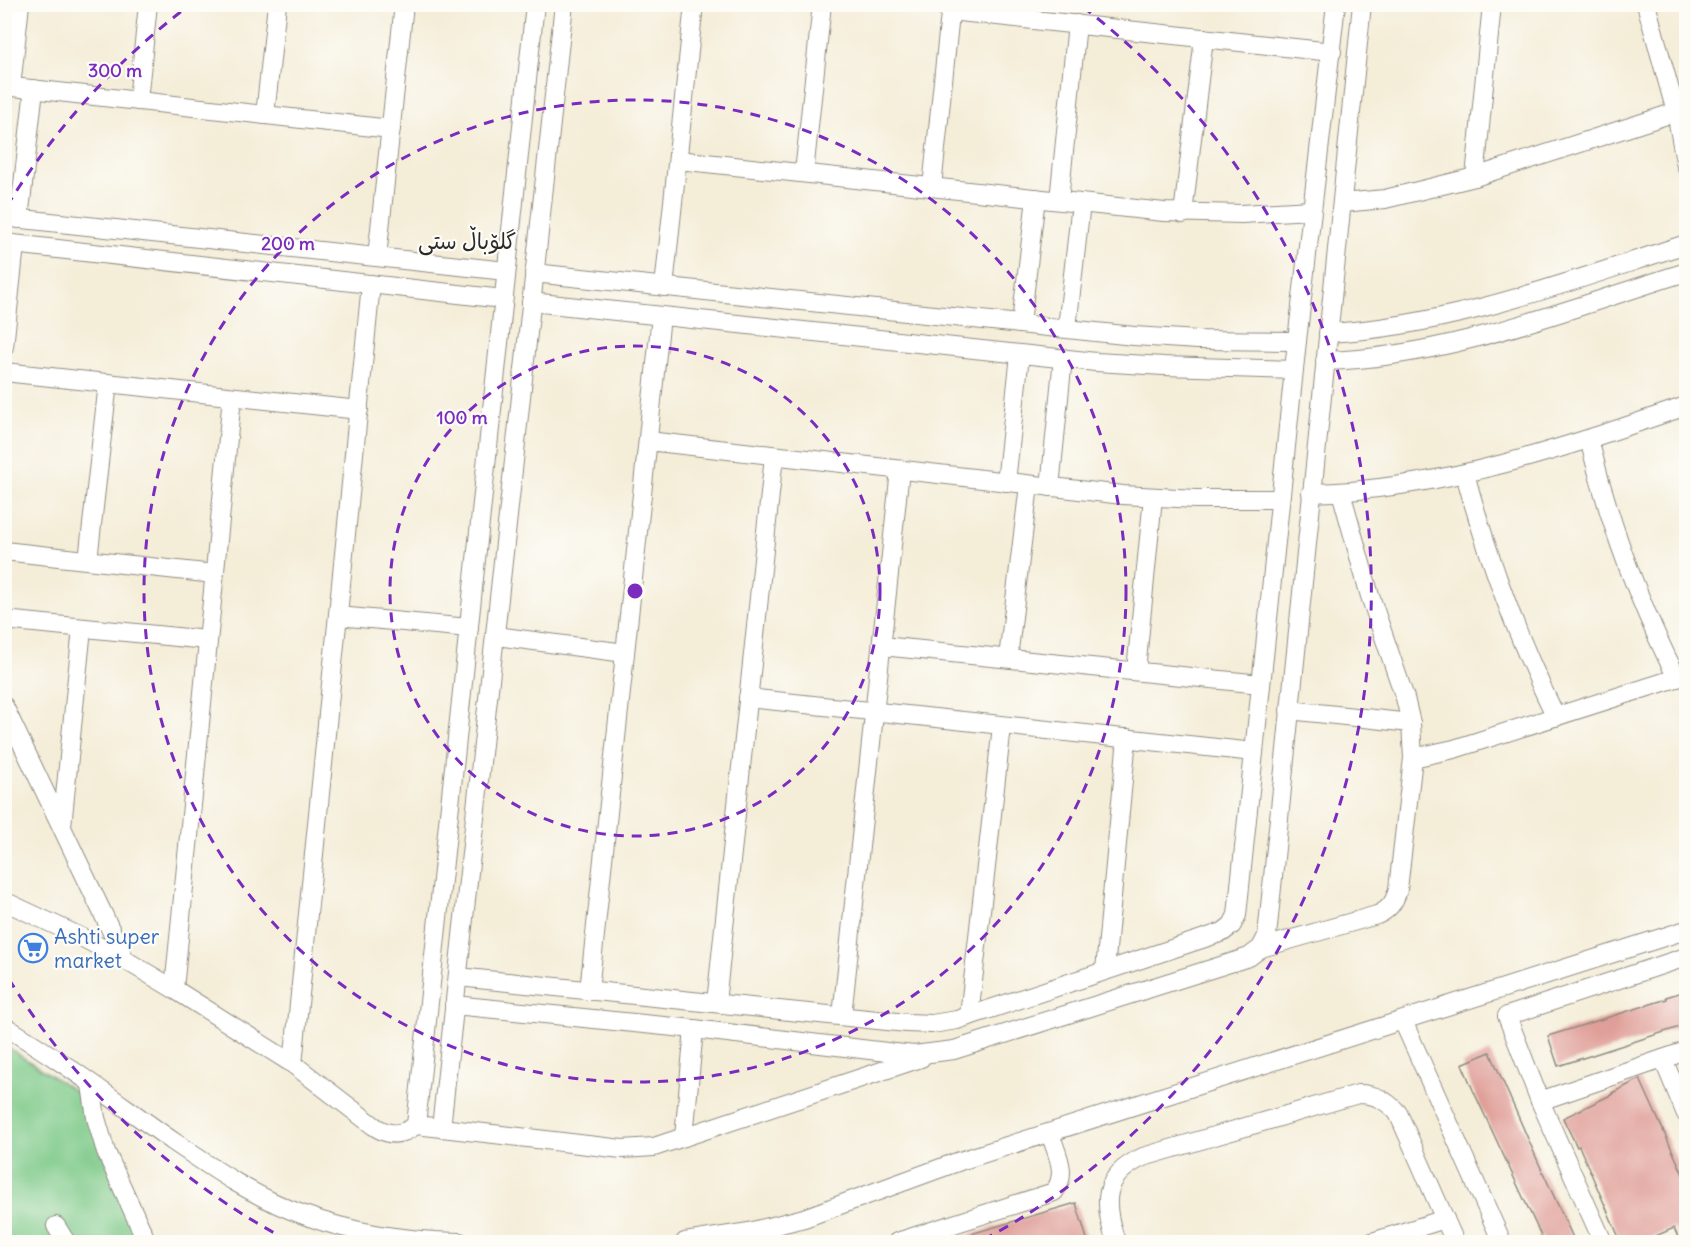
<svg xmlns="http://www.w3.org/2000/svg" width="1691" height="1247" font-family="Delius,'Playpen Sans Arabic',sans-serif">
	<rect width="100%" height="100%" fill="#fdfcf7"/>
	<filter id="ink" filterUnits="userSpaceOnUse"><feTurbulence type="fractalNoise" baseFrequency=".0167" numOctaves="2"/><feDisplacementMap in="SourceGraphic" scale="12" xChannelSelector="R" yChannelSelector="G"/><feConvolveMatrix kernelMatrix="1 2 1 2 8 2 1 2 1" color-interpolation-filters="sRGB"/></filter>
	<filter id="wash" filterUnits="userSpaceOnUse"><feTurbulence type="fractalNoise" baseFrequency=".008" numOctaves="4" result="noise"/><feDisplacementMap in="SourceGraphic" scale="24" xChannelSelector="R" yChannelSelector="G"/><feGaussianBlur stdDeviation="1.35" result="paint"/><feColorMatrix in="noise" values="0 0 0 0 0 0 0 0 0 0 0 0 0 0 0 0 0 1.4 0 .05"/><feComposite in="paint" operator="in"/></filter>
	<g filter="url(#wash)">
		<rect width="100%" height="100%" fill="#f4edd8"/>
		<!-- green -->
		<polygon fill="#7dc988" stroke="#547a5a" stroke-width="1.5" points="4,1045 84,1097 147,1242 5,1242"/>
		<g id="blocks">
			<!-- building -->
			<g fill="#e09e98">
				<polygon points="1686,991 1686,1025 1558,1066 1548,1036 1667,999 1666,997"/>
				<polygon points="1490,1052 1540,1166 1575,1242 1544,1242 1473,1090 1462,1064"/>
				<polygon points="1640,1079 1686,1181 1686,1242 1680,1242 1674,1228 1642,1242 1621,1242 1579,1146 1577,1147 1563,1118 1613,1094 1612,1093"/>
				<polygon points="1076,1203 1088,1242 955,1242 954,1239"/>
			</g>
		</g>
	</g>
	<g filter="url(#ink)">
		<use href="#blocks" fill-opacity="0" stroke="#908c82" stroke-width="1.5"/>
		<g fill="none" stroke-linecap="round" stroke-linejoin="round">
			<!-- minor casing -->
			<g stroke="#908c82" stroke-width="20">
				<g id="minor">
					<polyline points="1646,4 1676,112 1686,166"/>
					<polyline points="950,11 1332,52"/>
					<polyline points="4,86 391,129"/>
					<polyline points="11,87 20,4"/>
					<polyline points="138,101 148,4"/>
					<polyline points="265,115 277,4"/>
					<polyline points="678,160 1164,212 1242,214 1311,210"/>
					<polyline points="804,173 822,4"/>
					<polyline points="1475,177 1492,4"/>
					<polyline points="932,187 951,4"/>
					<polyline points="1059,200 1077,24"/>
					<polyline points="1342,203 1385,199 1475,177 1676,112"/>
					<polyline points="1183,214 1204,38"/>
					<polyline points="4,217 506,271"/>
					<polyline points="19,219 34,89"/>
					<polyline points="4,243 503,299"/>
					<polyline points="377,257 404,4"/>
					<polyline points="534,273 1134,336 1198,340 1297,341"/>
					<polyline points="664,287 694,4"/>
					<polyline points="531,302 1096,362 1164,366 1294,370"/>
					<polyline points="1021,323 1036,198"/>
					<polyline points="1067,328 1081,203"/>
					<path d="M1328 333C1453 326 1568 282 1686 244"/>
					<polyline points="4,347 15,245"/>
					<path d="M1325 361C1447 358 1570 308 1686 272"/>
					<polyline points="4,372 359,410"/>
					<path d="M1589 439C1609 523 1638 601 1677 678"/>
					<polyline points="648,441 1123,495 1196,499 1280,499"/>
					<path d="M1465 474C1488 558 1517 638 1556 717"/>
					<polyline points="1006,482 1020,355"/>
					<polyline points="1050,487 1063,358"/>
					<path d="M1311 493C1442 490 1564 448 1686 406"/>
					<polyline points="4,551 214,574"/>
					<polyline points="88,560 108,383"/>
					<polyline points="338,616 469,628"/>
					<polyline points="4,620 207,640"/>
					<polyline points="496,636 625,653"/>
					<polyline points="882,646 1261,684"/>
					<polyline points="1008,658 1029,485"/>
					<polyline points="1136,671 1153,497"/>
					<polyline points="748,698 1254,752"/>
					<polyline points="4,706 125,960"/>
					<polyline points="1289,710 1411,723"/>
					<polyline points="1413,758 1454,749 1686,675"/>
					<polyline points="62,826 82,628"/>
					<path d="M4 901 83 938 125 960 174 989 293 1064 374 1126C388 1136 402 1136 416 1125L622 1149 654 1147 921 1058"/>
					<path d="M1261 948 1377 915C1389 910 1395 902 1398 889L1413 758 1411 723 1405 698 1370 596 1341 492"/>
					<polyline points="1105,970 1127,738"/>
					<polyline points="458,977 907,1023 932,1024 957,1020 1223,932 1232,925 1237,915 1297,341 1336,4"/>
					<polyline points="174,989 232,397"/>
					<polyline points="589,991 661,316"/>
					<polyline points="716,1003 774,456"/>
					<polyline points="454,1005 694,1029 895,1053 914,1055 954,1050 1249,957 1261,948 1267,936 1362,4"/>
					<polyline points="842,1016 900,470"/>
					<polyline points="969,1016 1002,726"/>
					<polyline points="1403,1021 1502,1242"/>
					<path d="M4 1026C63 1061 118 1103 174 1142 215 1170 256 1198 304 1215 355 1234 407 1241 460 1242"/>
					<polyline points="1663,1059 1686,1114"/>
					<polyline points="293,1064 371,284"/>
					<polyline points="91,1085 96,1118 106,1152 147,1242"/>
					<polyline points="1540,1101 1507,1016 1686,957"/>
					<polyline points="416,1125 535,4"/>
					<polyline points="441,1128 564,4"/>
					<polyline points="684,1137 694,1029"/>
					<polyline points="56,1226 66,1242"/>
					<polyline points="685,1242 749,1232 804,1218 960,1161 1686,930"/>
					<path d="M897 1242 1054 1192C1069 1173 1056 1153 1050 1133"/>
					<path d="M1116 1242C1103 1204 1101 1176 1143 1157L1358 1094C1375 1094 1386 1100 1398 1113L1455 1242"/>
					<polyline points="1372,1242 1445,1219"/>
					<polyline points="1603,1242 1540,1101 1686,1051"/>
				</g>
			</g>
			<!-- minor -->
			<use href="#minor" stroke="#fff" stroke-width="18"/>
		</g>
	</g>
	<!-- distance rings -->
	<g fill="none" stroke="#7b2cbf" stroke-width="3" stroke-dasharray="10 8">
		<circle cx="635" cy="591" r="245"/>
		<circle cx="635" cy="591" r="491"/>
		<path d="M289 1241A736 736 0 0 1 7 976M7 206A736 736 0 0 1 187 7M1083 7A736 736 0 0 1 981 1241"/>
	</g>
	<!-- icons -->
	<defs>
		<g id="supermarket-ring" transform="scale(1.5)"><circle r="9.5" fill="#fdfcf7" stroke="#3f7fe0" stroke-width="1.5"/><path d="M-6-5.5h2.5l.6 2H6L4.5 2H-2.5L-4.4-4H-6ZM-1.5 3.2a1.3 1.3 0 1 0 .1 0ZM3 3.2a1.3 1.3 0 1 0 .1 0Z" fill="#3f7fe0"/></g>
	</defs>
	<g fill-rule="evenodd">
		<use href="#supermarket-ring" x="33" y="948"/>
	</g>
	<g text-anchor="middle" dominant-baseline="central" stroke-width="4.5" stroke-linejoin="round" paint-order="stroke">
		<!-- shop labels -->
		<g font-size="21" fill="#366cbe" stroke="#fdfcf7" text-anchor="start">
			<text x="54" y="936">Ashti super<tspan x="54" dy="24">market</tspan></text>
		</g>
		<!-- neighbourhood labels -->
		<g font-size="22" fill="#2b2b2b" stroke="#fdfcf7">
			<text x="467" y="241">گلۆباڵ ستی</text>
		</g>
	</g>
	<circle cx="635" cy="591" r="9" fill="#7b2cbf" stroke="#fdfcf7" stroke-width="3"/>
	<g font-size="18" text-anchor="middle" font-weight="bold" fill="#7b2cbf" stroke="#fdfcf7" stroke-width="4.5" stroke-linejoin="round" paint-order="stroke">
		<text x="115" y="77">300 m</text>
		<text x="288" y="250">200 m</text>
		<text x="462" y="424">100 m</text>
	</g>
	<!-- margin -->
	<rect width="1691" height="1247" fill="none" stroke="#fdfcf7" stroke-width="24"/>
</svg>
